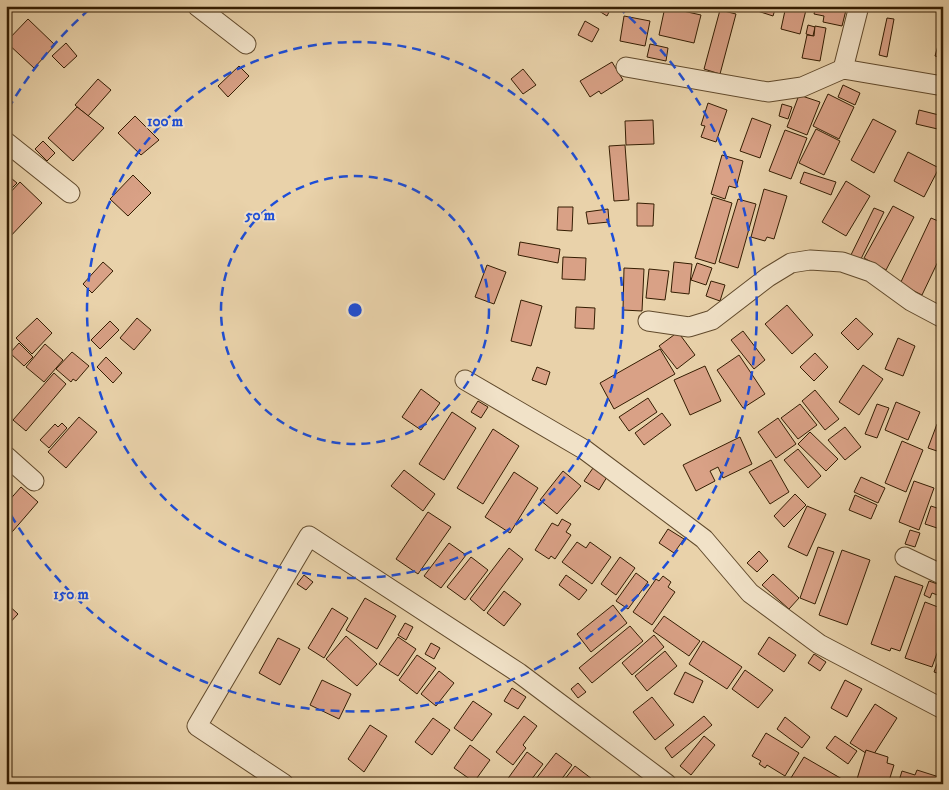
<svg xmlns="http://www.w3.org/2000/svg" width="949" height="790" font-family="'IM FELL DW Pica',serif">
	<rect width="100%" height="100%" fill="#e9d2aa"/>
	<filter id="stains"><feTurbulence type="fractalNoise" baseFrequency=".004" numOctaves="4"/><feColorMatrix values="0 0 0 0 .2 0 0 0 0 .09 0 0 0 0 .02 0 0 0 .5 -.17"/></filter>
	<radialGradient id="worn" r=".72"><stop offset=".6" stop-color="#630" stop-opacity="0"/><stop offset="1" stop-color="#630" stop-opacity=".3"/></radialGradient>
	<!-- building -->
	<g fill="#d9a186" stroke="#341d02">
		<polygon points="591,6 612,6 607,16"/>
		<polygon points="742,6 776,6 773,16"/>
		<polygon points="786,6 807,6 800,34 781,29"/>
		<polygon points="816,6 847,6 842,26 823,22 824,16 814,14"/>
		<polygon points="665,7 701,15 694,43 659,35"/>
		<polygon points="720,10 736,14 720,74 704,69"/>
		<polygon points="624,16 650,21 645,46 620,41"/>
		<polygon points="887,18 894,19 887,57 879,55"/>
		<polygon points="28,19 55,45 34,68 6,42"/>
		<polygon points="585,21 599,29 592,42 578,35"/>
		<polygon points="808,25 815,27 813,36 806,34"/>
		<polygon points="815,26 826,28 820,61 802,58 807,35 814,36"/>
		<polygon points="943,28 943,58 935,56"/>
		<polygon points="66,43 77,56 64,68 52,56"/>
		<polygon points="650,44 668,48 666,61 647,57"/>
		<polygon points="612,62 623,80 601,94 599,91 590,97 580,81"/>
		<polygon points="239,66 249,76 228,97 218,86"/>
		<polygon points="523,69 536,85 523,94 511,79"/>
		<polygon points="98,79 111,90 88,116 75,105"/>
		<polygon points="843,85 860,93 855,105 838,97"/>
		<polygon points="828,94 854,107 839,139 813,126"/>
		<polygon points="799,95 820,102 807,135 787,127"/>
		<polygon points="708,103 727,110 716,142 701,137 705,126 701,125"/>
		<polygon points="782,104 792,107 788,119 779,116"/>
		<polygon points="77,107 104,128 73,161 48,138"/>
		<polygon points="919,110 943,116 942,130 916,124"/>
		<polygon points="135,116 159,140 141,155 118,133"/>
		<polygon points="752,118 771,125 760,158 740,151"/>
		<polygon points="873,119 896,131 874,173 851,160"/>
		<polygon points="653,120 654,144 626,145 625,121"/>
		<polygon points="816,129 840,141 824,175 799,163"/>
		<polygon points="785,130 807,138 791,179 769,171"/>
		<polygon points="43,141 55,153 47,161 35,149"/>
		<polygon points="625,145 629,200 614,201 609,146"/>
		<polygon points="908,152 939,168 924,197 894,181"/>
		<polygon points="722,155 743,161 736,188 729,186 725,199 711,194"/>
		<polygon points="804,172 836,182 831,195 800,183"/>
		<polygon points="6,174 17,183 6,194"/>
		<polygon points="133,175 151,193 128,216 110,199"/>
		<polygon points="846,181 870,196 846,236 822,222"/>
		<polygon points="20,182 42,203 6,241 6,197"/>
		<polygon points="764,189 787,196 774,239 767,237 765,241 751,237"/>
		<polygon points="713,197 732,203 715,264 695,258"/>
		<polygon points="738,199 756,204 738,268 719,262"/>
		<polygon points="637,203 654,204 653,226 637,226"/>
		<polygon points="893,206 914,217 886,270 864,258"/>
		<polygon points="558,207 573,207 572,231 557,230"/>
		<polygon points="874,208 884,212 858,265 848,261"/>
		<polygon points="608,209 609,222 588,224 586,212"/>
		<polygon points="931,218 943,223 943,251 922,295 900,284"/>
		<polygon points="520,242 560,249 558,263 518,255"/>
		<polygon points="563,257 586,258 585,280 562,279"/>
		<polygon points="103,262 113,271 92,293 83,284"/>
		<polygon points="674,262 692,264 689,294 671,292"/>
		<polygon points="697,263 712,268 706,285 691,280"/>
		<polygon points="487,265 506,272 494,304 475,297"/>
		<polygon points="624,268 644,269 642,311 623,310"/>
		<polygon points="649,269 669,271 665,300 646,298"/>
		<polygon points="711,281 725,285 720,301 706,296"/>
		<polygon points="521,300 542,306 531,346 511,341"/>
		<polygon points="787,305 813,335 792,354 765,324"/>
		<polygon points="576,307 595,308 594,329 575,328"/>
		<polygon points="37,318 52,333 32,354 16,338"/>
		<polygon points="137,318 151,330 134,350 120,338"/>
		<polygon points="856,318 873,334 858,350 841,333"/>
		<polygon points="110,321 119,330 100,349 91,340"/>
		<polygon points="743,331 765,360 754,369 731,340"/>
		<polygon points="678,332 695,355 677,369 659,346"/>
		<polygon points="898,338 915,346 903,376 885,369"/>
		<polygon points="19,343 33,357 24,366 10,353"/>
		<polygon points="45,344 63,360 44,382 26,367"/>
		<polygon points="660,349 675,374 614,409 600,383"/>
		<polygon points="72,352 89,366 76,381 73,379 71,382 56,369"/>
		<polygon points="815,353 828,367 814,381 800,367"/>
		<polygon points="739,355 765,394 743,408 717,370"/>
		<polygon points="106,357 122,373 113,383 97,367"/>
		<polygon points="863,365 883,379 859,415 839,402"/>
		<polygon points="705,366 721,401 690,415 674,380"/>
		<polygon points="537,367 550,372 546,385 532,380"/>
		<polygon points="54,373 66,384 26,431 13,420"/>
		<polygon points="421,389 440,403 421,430 402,417"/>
		<polygon points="815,390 839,419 825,430 802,401"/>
		<polygon points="648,398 657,412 629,431 619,417"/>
		<polygon points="478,401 488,407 481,418 471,412"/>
		<polygon points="896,402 920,412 908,440 885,430"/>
		<polygon points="800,404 817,425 798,439 781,418"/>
		<polygon points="877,404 889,408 877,438 865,434"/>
		<polygon points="452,412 476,428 444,480 419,464"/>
		<polygon points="662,413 671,425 644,445 635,433"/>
		<polygon points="79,417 97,432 66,468 48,452"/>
		<polygon points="778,418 796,444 776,458 758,432"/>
		<polygon points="62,423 67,428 49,448 40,440 55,424 58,427"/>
		<polygon points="937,424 943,426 943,453 928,448"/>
		<polygon points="845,427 861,447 845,460 828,440"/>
		<polygon points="493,429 519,446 483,504 457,488"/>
		<polygon points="810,432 838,459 826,471 798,444"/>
		<polygon points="740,437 752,464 723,478 718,467 710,471 715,481 696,491 683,465"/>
		<polygon points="902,441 923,450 906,492 885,483"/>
		<polygon points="798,449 821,476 808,488 784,460"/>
		<polygon points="771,460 789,492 770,504 749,472"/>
		<polygon points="593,468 607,477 599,490 584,481"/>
		<polygon points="404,470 435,494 423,511 391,486"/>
		<polygon points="563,471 581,486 557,514 540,500"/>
		<polygon points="514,472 538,488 510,533 485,517"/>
		<polygon points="861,477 885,488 878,503 854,492"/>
		<polygon points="914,481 934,488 919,530 899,522"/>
		<polygon points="21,487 38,502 6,539 6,504"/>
		<polygon points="795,494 806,505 784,527 774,516"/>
		<polygon points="855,495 877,505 871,519 849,510"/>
		<polygon points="807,506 826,514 807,556 788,547"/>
		<polygon points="931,506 943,510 943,530 925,524"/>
		<polygon points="428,512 451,527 418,574 396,559"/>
		<polygon points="562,519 571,524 566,532 571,535 555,559 551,556 549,559 535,550 552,523 558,526"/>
		<polygon points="668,529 684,539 674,553 659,543"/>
		<polygon points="910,530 920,533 915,547 905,544"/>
		<polygon points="577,542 586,548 590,542 611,557 592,584 562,562"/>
		<polygon points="449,543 466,555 441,588 424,576"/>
		<polygon points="818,547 834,552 815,604 800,598"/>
		<polygon points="509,548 523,559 484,611 470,599"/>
		<polygon points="842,550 870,560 847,625 819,615"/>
		<polygon points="759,551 768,561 757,572 747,563"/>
		<polygon points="471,557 488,570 465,600 447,587"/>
		<polygon points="620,557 635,568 616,595 601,584"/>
		<polygon points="636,573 648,582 628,609 616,601"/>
		<polygon points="773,574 799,598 789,609 762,585"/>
		<polygon points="304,575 313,582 306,590 297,584"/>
		<polygon points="566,575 587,590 579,600 559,585"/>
		<polygon points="663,576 671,582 668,587 675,592 652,625 633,612 656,579 659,581"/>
		<polygon points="895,576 923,586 900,651 891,648 890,651 871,644"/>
		<polygon points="929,581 943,586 940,596 932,593 930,598 924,595"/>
		<polygon points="504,591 521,604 504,626 487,613"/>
		<polygon points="365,598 396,616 377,649 346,630"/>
		<polygon points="925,602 943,609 943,637 932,667 905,658"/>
		<polygon points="6,603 18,614 6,627"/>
		<polygon points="613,605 627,623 591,652 577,634"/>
		<polygon points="332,608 348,618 324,658 308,648"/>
		<polygon points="664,616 700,641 689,656 653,631"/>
		<polygon points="405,623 413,627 406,640 398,635"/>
		<polygon points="630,626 643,641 592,683 579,668"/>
		<polygon points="654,635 664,647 632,675 622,663"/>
		<polygon points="346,636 377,664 357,686 326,659"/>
		<polygon points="398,637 416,649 398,676 379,664"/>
		<polygon points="769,637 796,655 784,672 758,654"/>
		<polygon points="278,638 300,649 280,685 259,673"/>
		<polygon points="703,641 742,667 727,689 689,664"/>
		<polygon points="431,643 440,648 434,659 425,654"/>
		<polygon points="943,647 943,675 934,672"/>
		<polygon points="665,651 677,666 647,691 635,676"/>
		<polygon points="814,654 826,662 820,671 808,663"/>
		<polygon points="417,655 436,668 417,694 399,680"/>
		<polygon points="745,670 773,690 758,708 732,689"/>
		<polygon points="439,671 454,683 436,706 421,694"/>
		<polygon points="685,672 703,681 693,703 674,694"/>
		<polygon points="322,680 351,694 339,719 310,705"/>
		<polygon points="845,680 862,689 847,717 831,708"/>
		<polygon points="578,683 586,692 578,698 571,689"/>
		<polygon points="512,688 526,697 518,709 504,701"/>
		<polygon points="652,697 674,725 655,740 633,712"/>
		<polygon points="473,701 492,714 472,741 454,728"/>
		<polygon points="875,704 897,718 872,757 850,743"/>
		<polygon points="524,716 537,726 523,745 526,748 513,765 496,752"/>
		<polygon points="704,716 712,725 672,758 665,748"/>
		<polygon points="785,717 810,737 802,748 777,729"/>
		<polygon points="433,718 450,730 432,755 415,742"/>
		<polygon points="370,725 387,736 364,772 348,759"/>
		<polygon points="766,733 799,753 785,776 767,765 765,768 759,764 761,761 752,756"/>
		<polygon points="704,736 715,745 691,775 680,766"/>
		<polygon points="835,736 857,751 848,764 826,748"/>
		<polygon points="470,745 490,760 474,782 454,768"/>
		<polygon points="866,750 888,757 887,763 894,765 888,784 870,784 857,779"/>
		<polygon points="527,752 543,764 528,784 504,784"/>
		<polygon points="556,753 572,765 558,784 532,784"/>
		<polygon points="804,757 842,779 839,784 793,784 789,781"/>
		<polygon points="575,766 592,779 589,784 561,784"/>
		<polygon points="917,770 939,777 937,784 898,784 902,771 915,775"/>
	</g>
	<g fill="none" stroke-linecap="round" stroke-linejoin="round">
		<!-- street casing -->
		<g stroke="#614a2c" stroke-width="21">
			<g id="street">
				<polyline points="197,6 246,44"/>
				<polyline points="626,67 768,92 802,87 843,69 943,86"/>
				<polyline points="843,69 859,6"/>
				<polyline points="6,142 70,193"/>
				<polyline points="648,321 689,327 712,320 768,277 791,263 810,260 842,262 871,272 911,301 943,318"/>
				<polyline points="465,380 585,450 704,539 750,593 819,644 943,709"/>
				<polyline points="6,456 34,481"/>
				<polyline points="905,557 943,575"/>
				<polyline points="284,784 197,726 309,536 519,673 667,784"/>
			</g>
		</g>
		<!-- street -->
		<use href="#street" stroke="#f1e2c8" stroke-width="19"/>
	</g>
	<!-- distance rings -->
	<g fill="none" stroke="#1d4ed8" stroke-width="2.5" stroke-dasharray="9 6">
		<circle cx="355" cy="310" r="134"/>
		<circle cx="355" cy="310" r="268"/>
		<path d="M8 109A401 401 0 0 1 92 7M618 7A401 401 0 1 1 8 510"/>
	</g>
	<circle cx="355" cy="310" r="8" fill="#1d4ed8" stroke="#f1e2c8" stroke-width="2.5"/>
	<g font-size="15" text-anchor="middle" font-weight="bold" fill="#1d4ed8" stroke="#f1e2c8" stroke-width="4" stroke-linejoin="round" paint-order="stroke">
		<text x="165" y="126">100 m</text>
		<text x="260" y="220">50 m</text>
		<text x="71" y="599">150 m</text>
	</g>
	<!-- margin -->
	<rect width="949" height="790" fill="none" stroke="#e9d2aa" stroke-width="25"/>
	<rect x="8" y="8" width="934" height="775" fill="none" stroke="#341d02" stroke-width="2.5"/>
	<rect x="12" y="12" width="924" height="765" fill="none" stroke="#341d02"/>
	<rect width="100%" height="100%" filter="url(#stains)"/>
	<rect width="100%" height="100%" fill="url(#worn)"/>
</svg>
